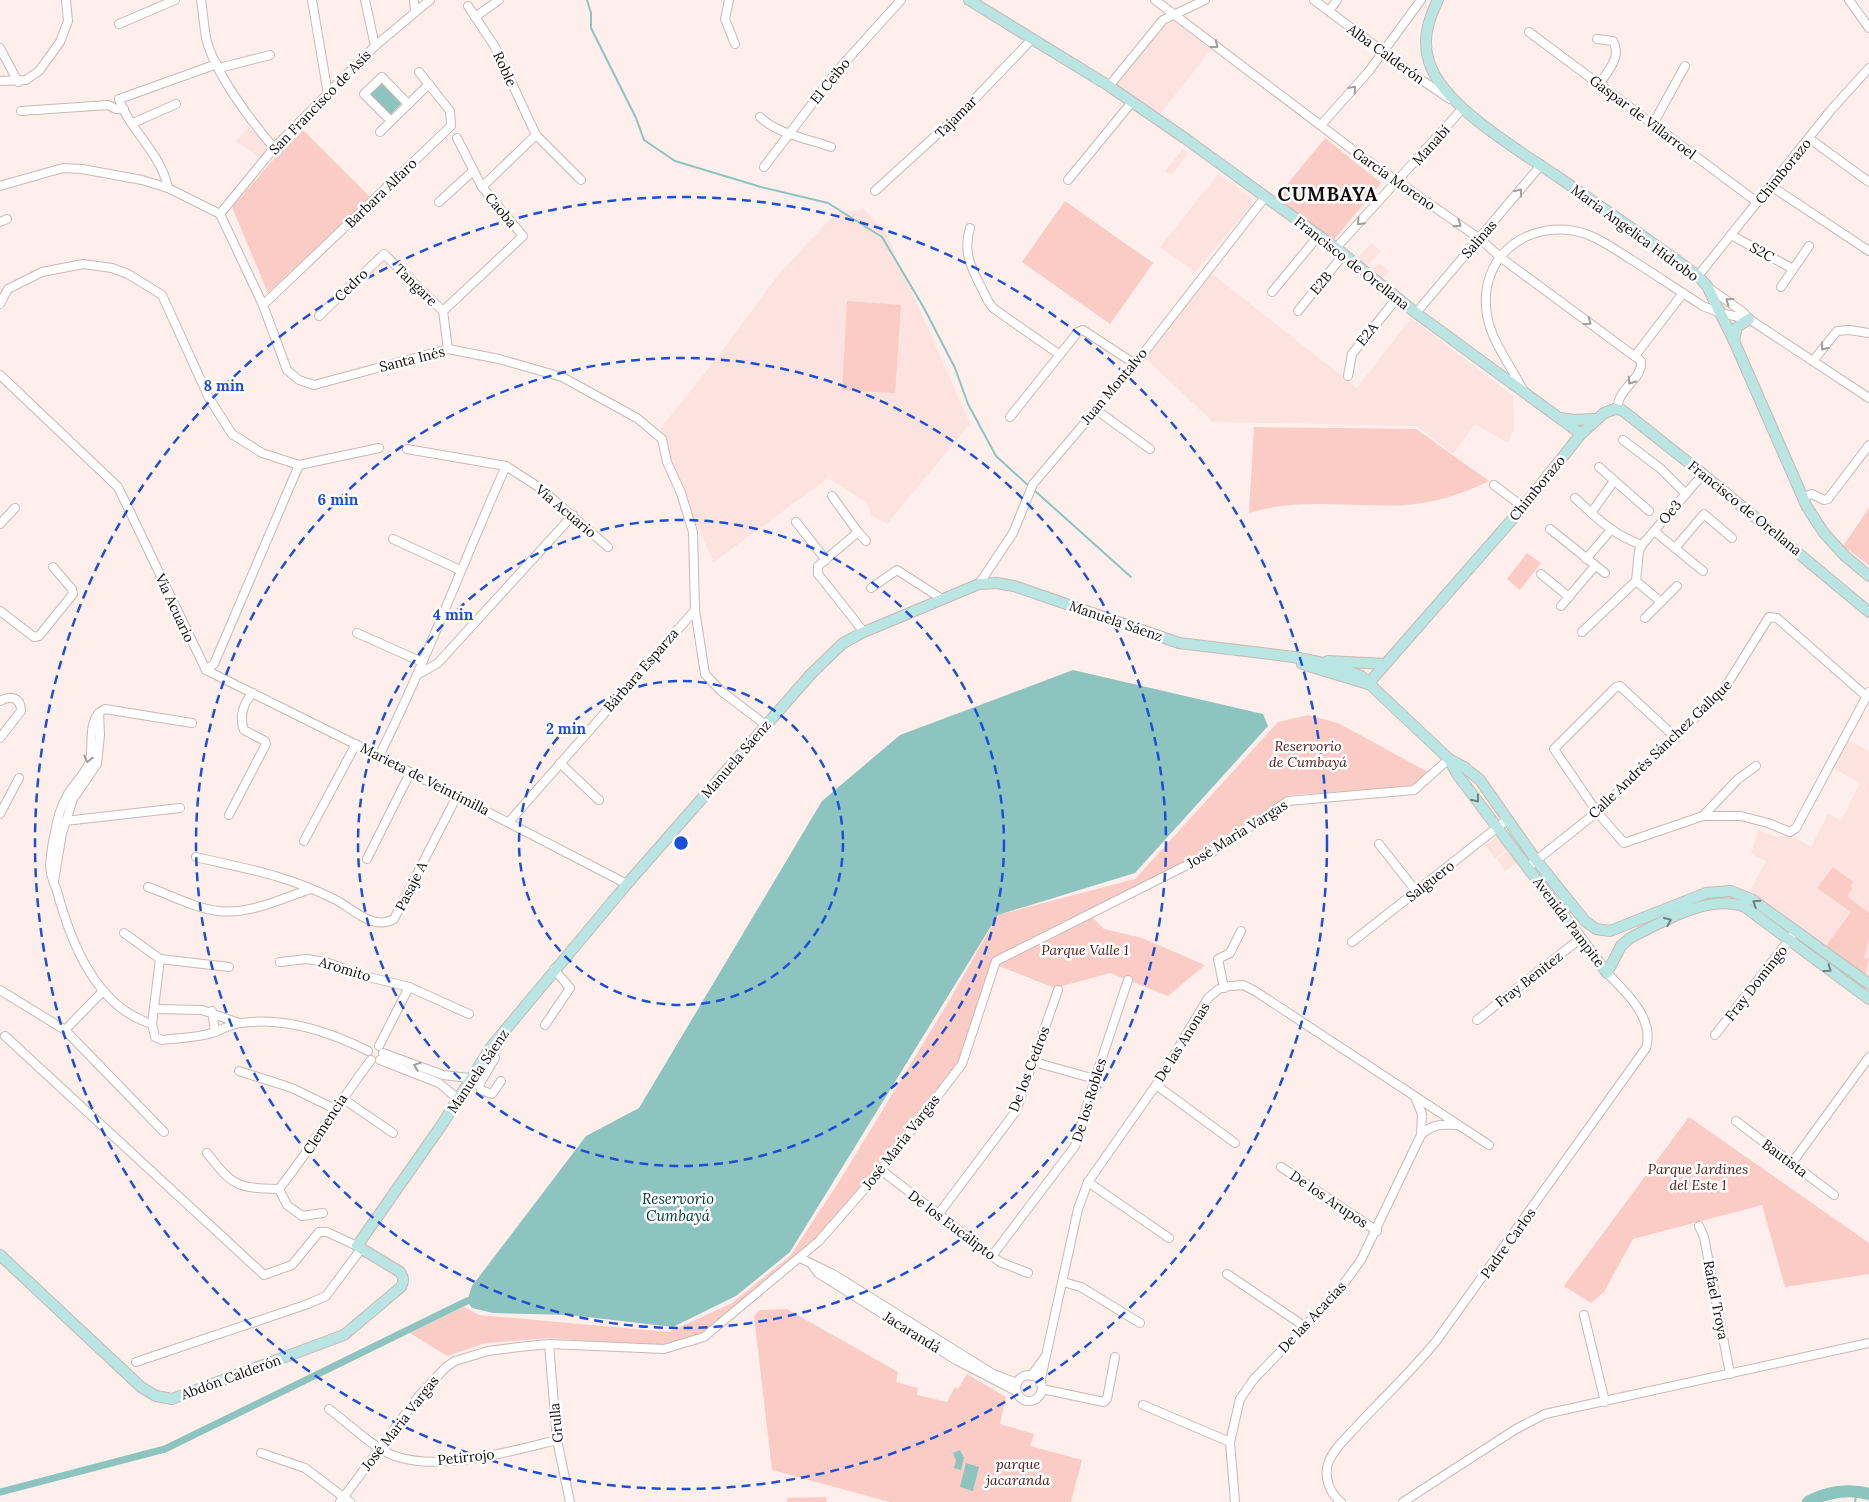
<svg xmlns="http://www.w3.org/2000/svg" width="1869" height="1502" font-family="Lora,serif">
	<rect width="100%" height="100%" fill="#feefed"/>
	<!-- built -->
	<g fill="#fde3df">
		<polygon points="1175,21 1211,50 1160,114 1115,83 1162,24"/>
		<polygon points="249,127 271,149 261,159 236,141"/>
		<polygon points="1183,149 1188,153 1172,175 1165,171"/>
		<polygon points="1218,174 1251,198 1251,206 1195,272 1160,247"/>
		<polygon points="863,209 885,231 970,424 887,524 872,516 866,502 829,479 835,473 714,562 669,466 660,429 719,355 778,275 835,214"/>
		<polygon points="1371,243 1381,251 1366,267 1357,259"/>
		<polygon points="1378,263 1389,271 1382,280 1370,271"/>
		<polygon points="1211,273 1357,388 1411,318 1513,396 1514,429 1508,443 1475,424 1453,454 1417,426 1213,422 1145,358"/>
		<polygon points="1845,738 1869,751 1869,981 1750,891 1766,861 1751,854 1758,830 1777,837 1786,836 1795,838 1811,847 1828,814 1841,820 1860,783 1829,766"/>
		<polygon points="1498,836 1508,849 1495,858 1485,845"/>
		<polygon points="1509,850 1518,862 1505,871 1497,859"/>
	</g>
	<!-- green -->
	<g fill="#faccc5">
		<polygon points="301,128 370,197 268,293 232,207"/>
		<polygon points="1325,138 1381,183 1332,242 1277,197"/>
		<polygon points="1065,201 1153,263 1110,324 1022,262"/>
		<polygon points="847,301 901,305 895,393 842,390"/>
		<path d="M1254 427 1416 429 1489 481C1462 494 1435 503 1405 505 1352 508 1300 497 1249 513Z"/>
		<polygon points="1869,508 1869,565 1843,546"/>
		<polygon points="1527,553 1541,563 1520,590 1507,579"/>
		<polygon points="1308,715 1338,723 1428,772 1414,787 1289,795 1209,849 1092,911 993,960 960,1063 846,1218 783,1275 700,1336 662,1347 551,1338 486,1343 447,1356 410,1333 464,1307 479,1315 669,1332 732,1303 790,1256 840,1180 949,1001 998,915 1135,879 1278,722"/>
		<polygon points="1833,867 1853,882 1850,886 1853,888 1847,896 1869,913 1869,939 1864,958 1869,959 1865,975 1826,946 1851,912 1817,888"/>
		<polygon points="1091,916 1104,929 1142,938 1205,965 1168,996 1110,973 1055,988 996,965"/>
		<polygon points="1689,1117 1869,1243 1869,1274 1785,1287 1762,1205 1633,1239 1604,1292 1591,1303 1564,1286"/>
		<polygon points="787,1309 898,1372 896,1382 918,1388 917,1395 947,1402 955,1387 958,1389 967,1374 1006,1397 1000,1424 1034,1434 1030,1446 1082,1460 1071,1502 890,1502 772,1470 754,1316 760,1310"/>
		<polygon points="826,1497 827,1502 787,1502 787,1498"/>
	</g>
	<!-- water -->
	<g fill="#8ec4bf">
		<polygon points="380,80 402,103 390,115 367,93"/>
		<polygon points="1073,670 1263,714 1268,726 1135,873 998,915 790,1252 736,1296 673,1327 570,1315 493,1313 472,1308 467,1301 472,1286 586,1136 639,1108 822,801 900,735"/>
		<polygon points="960,1450 964,1458 961,1470 954,1468 956,1460 953,1453"/>
		<polygon points="966,1463 979,1467 973,1491 960,1487"/>
	</g>
	<g fill="none" stroke-linecap="round" stroke-linejoin="round">
		<!-- stream -->
		<g stroke="#8ec4bf" stroke-width="2">
			<polyline points="587,0 591,13 591,28 636,118 644,140 675,161 761,187 828,203 882,237 924,308 955,368 968,404 996,456 1030,487"/>
			<polyline points="1034,490 1131,577"/>
			<polyline points="1855,1502 1857,1490"/>
		</g>
		<!-- canal -->
		<polyline stroke="#8ec4bf" stroke-width="7" points="0,1492 165,1449 467,1301"/>
		<!-- river -->
		<path stroke="#8ec4bf" stroke-width="12" d="M1808 1502C1826 1492 1850 1488 1869 1494"/>
		<!-- street casing -->
		<g stroke="#c9b8b5" stroke-width="10">
			<g id="street">
				<path d="M201 0C203 12 204 26 206 38 215 74 251 121 274 148"/>
				<polyline points="312,0 328,94"/>
				<polyline points="365,0 375,46"/>
				<polyline points="414,0 415,11"/>
				<polyline points="729,0 725,19 735,44"/>
				<path d="M1155 0 1357 153 1480 239 1500 257 1641 361C1644 378 1616 390 1618 408"/>
				<polyline points="1314,0 1414,75 1450,99"/>
				<polyline points="1849,0 1869,28"/>
				<polyline points="468,6 495,47 536,135 482,187"/>
				<polyline points="1329,11 1337,0"/>
				<polyline points="475,17 499,0"/>
				<polyline points="119,24 175,0"/>
				<polyline points="1529,32 1757,202"/>
				<path d="M1597 39 1613 41C1622 57 1608 71 1599 84"/>
				<polyline points="0,48 18,82"/>
				<polyline points="219,68 270,55"/>
				<polyline points="0,81 26,80 39,71 60,42 68,21 66,0"/>
				<polyline points="1109,86 1163,20 1205,0"/>
				<polyline points="21,111 108,105 116,109 124,109"/>
				<path d="M760 117C777 134 809 139 831 147"/>
				<polyline points="391,121 364,94 382,77 408,104"/>
				<polyline points="133,123 176,104"/>
				<polyline points="1653,124 1685,66"/>
				<polyline points="1321,125 1369,71 1421,0"/>
				<polyline points="380,132 429,84"/>
				<polyline points="536,135 581,180"/>
				<polyline points="1810,139 1869,182"/>
				<polyline points="764,167 837,71 901,0"/>
				<polyline points="1068,180 1132,102"/>
				<polyline points="0,186 63,168 82,169 142,180 168,188 220,214 263,305 287,370 299,380 314,385 448,349 499,359 562,377 637,418 662,439 667,462 681,493 693,532 695,610 705,674 721,691 766,725"/>
				<polyline points="1771,186 1869,251"/>
				<path d="M168 188C161 153 130 131 119 99L217 64"/>
				<polyline points="875,191 965,109 1032,39"/>
				<polyline points="439,202 473,171"/>
				<polyline points="220,214 274,148 375,46 430,0"/>
				<polyline points="0,222 7,219"/>
				<path d="M970 228C961 257 976 275 988 301L993 308 1060 355"/>
				<polyline points="1731,235 1793,269"/>
				<polyline points="1336,248 1463,108"/>
				<polyline points="1698,276 1831,110 1869,68"/>
				<polyline points="1781,287 1809,246"/>
				<polyline points="1709,288 1743,312 1749,319 1869,398"/>
				<polyline points="1272,292 1319,235"/>
				<polyline points="0,304 8,289 42,272 83,264 112,268 128,274 162,295 209,398 232,434 262,453 299,465 379,448"/>
				<polyline points="263,305 451,126 450,111 419,72"/>
				<polyline points="443,311 523,236 482,187 457,138"/>
				<polyline points="1298,311 1344,254"/>
				<polyline points="1416,313 1541,165"/>
				<polyline points="319,316 384,254 443,311 448,349"/>
				<polyline points="1635,356 1683,293"/>
				<polyline points="1813,361 1837,331 1849,330 1869,333"/>
				<polyline points="0,375 118,487 206,670"/>
				<polyline points="1348,376 1352,354 1397,298"/>
				<path d="M1523 390C1511 366 1491 341 1487 315 1477 255 1531 216 1586 234 1603 240 1617 251 1632 260 1656 275 1679 291 1703 306L1720 313 1749 319"/>
				<polyline points="1095,409 1150,449"/>
				<polyline points="1010,417 1078,332 1083,330 1135,364"/>
				<polyline points="1623,440 1661,469 1686,494"/>
				<polyline points="407,449 506,466 540,488 608,547"/>
				<polyline points="1599,467 1649,511"/>
				<polyline points="1494,485 1523,507"/>
				<polyline points="832,496 858,532"/>
				<polyline points="1803,497 1812,494 1824,500 1828,499 1869,445"/>
				<path d="M1575 498C1597 518 1613 535 1642 545"/>
				<polyline points="1591,513 1614,481"/>
				<polyline points="796,522 826,560"/>
				<polyline points="0,524 15,508"/>
				<polyline points="1550,529 1605,573"/>
				<polyline points="1654,531 1703,571"/>
				<polyline points="393,539 460,570"/>
				<polyline points="1675,548 1704,514 1732,538"/>
				<polyline points="1586,559 1611,530"/>
				<polyline points="1541,574 1569,597"/>
				<polyline points="1636,581 1661,602"/>
				<polyline points="979,584 1013,533 1033,484 1139,359 1265,197"/>
				<polyline points="871,588 897,570 942,599"/>
				<polyline points="1561,606 1595,566"/>
				<polyline points="0,611 34,637 39,636 73,594 72,589 53,567"/>
				<polyline points="1645,618 1677,586"/>
				<polyline points="864,632 818,574 818,566 858,532 866,541"/>
				<polyline points="1582,632 1636,581 1639,551 1642,545 1703,474"/>
				<polyline points="357,633 422,662"/>
				<polyline points="206,670 379,756 627,884"/>
				<polyline points="206,670 214,664 299,465"/>
				<polyline points="417,675 438,663 573,515"/>
				<path d="M0 701C10 695 21 697 21 711L0 738"/>
				<path d="M192 723 105 709C86 718 94 744 90 761 86 774 73 784 67 796 61 806 57 820 55 832 53 843 48 862 51 873 52 879 55 885 57 891 71 943 96 1007 152 1024L155 1037 162 1040C178 1038 196 1038 212 1033 221 1030 231 1024 241 1023 284 1017 330 1032 368 1051"/>
				<polyline points="1676,738 1620,686 1616,687 1554,749 1597,812 1624,843 1703,816 1741,816 1768,823 1790,832 1796,828 1869,692"/>
				<path d="M379 756C426 662 463 562 506 466"/>
				<polyline points="560,763 599,800"/>
				<polyline points="0,814 19,778"/>
				<path d="M229 815 266 744 265 741 244 730C239 717 243 703 253 693"/>
				<polyline points="1703,816 1738,779 1756,766"/>
				<polyline points="65,821 180,808"/>
				<polyline points="509,822 695,610"/>
				<polyline points="304,841 356,744"/>
				<polyline points="1379,844 1416,891"/>
				<path d="M196 857C247 869 286 875 334 899 354 909 372 931 394 919L457 796"/>
				<polyline points="367,859 410,773"/>
				<polyline points="1528,867 1597,812 1723,691 1769,617 1777,618 1866,696"/>
				<polyline points="54,881 62,833 73,799 97,764 100,735 99,713"/>
				<path d="M148 887C171 895 194 908 218 911 250 915 282 898 311 889"/>
				<polyline points="124,933 160,959"/>
				<polyline points="1352,942 1508,819"/>
				<polyline points="280,962 307,959 326,962 361,975 409,987 469,1014"/>
				<polyline points="1224,988 1218,959 1230,953 1241,931"/>
				<polyline points="0,990 65,1030"/>
				<polyline points="103,991 65,1030 164,1132"/>
				<polyline points="154,1009 202,1010 239,1023"/>
				<polyline points="212,1011 215,1032"/>
				<polyline points="1477,1020 1581,938"/>
				<polyline points="152,1024 160,959 229,967"/>
				<polyline points="545,1025 570,988 554,969"/>
				<polyline points="1715,1035 1792,936"/>
				<polyline points="5,1036 264,1275 292,1265 319,1232 327,1232 357,1246"/>
				<polyline points="379,1046 409,987"/>
				<polyline points="491,1047 495,1058 479,1085 481,1090 492,1094 501,1081"/>
				<polyline points="383,1053 443,1075 469,1078"/>
				<polyline points="380,1060 439,1083 458,1099"/>
				<polyline points="1034,1062 1095,1079"/>
				<polyline points="239,1071 292,1088 335,1109"/>
				<polyline points="1156,1085 1235,1143"/>
				<polyline points="342,1098 393,1133"/>
				<polyline points="1736,1121 1834,1195"/>
				<path d="M1421 1135C1432 1124 1442 1124 1456 1125"/>
				<path d="M207 1153C233 1186 236 1188 279 1189L287 1205 302 1216 323 1213"/>
				<polyline points="1792,1163 1869,1057"/>
				<polyline points="1281,1167 1377,1231"/>
				<polyline points="881,1170 1000,1262 1028,1273"/>
				<polyline points="1088,1182 1169,1238"/>
				<path d="M279 1189C312 1147 339 1102 371 1060"/>
				<polyline points="937,1216 1016,1111 1058,990"/>
				<polyline points="1699,1226 1704,1237 1730,1374"/>
				<polyline points="992,1256 1075,1146 1095,1079 1128,980"/>
				<polyline points="800,1258 833,1274 993,1374 1017,1383"/>
				<polyline points="813,1266 818,1273 956,1360 1016,1391"/>
				<polyline points="1227,1274 1304,1326"/>
				<polyline points="1063,1282 1081,1287 1140,1323"/>
				<polyline points="1584,1315 1605,1402"/>
				<polyline points="549,1344 557,1440 570,1502"/>
				<polyline points="136,1362 308,1304 326,1296 361,1249"/>
				<circle cx="1029" cy="1388" r="13"/>
				<polyline points="1031,1376 1045,1357"/>
				<polyline points="1040,1383 1078,1209 1088,1182 1156,1085 1208,998 1219,989 1230,986 1243,985 1255,991 1489,1145"/>
				<polyline points="1042,1389 1104,1402 1107,1399 1115,1357"/>
				<polyline points="1143,1405 1230,1442"/>
				<path d="M329 1409C348 1423 373 1448 395 1456 440 1472 512 1451 557 1440"/>
				<polyline points="261,1453 305,1468 350,1502"/>
				<polyline points="340,1502 418,1397 446,1367 455,1361 488,1351 519,1347 549,1344 664,1349 704,1337 819,1241 881,1170 962,1064 996,961 1211,853 1288,801 1414,790 1449,759"/>
				<polyline points="1235,1502 1230,1442 1240,1399 1254,1379 1337,1293 1361,1260 1421,1135 1422,1114 1415,1097"/>
				<path d="M1341 1502C1329 1493 1323 1475 1329 1461 1335 1447 1348 1436 1358 1425 1384 1397 1412 1371 1437 1340L1646 1048C1655 1019 1626 992 1607 973"/>
				<polyline points="1403,1502 1516,1429 1545,1414 1869,1343"/>
			</g>
		</g>
		<!-- secondary casing -->
		<g stroke="#c9b8b5" stroke-width="12">
			<g id="secondary">
				<polyline points="969,0 1109,86 1186,139 1336,248 1416,313 1581,434"/>
				<path d="M1438 0C1428 20 1422 40 1429 62 1444 108 1522 152 1561 179 1607 211 1653 242 1698 276L1707 286 1734 341 1807 507 1824 533 1845 556 1869 576"/>
				<polyline points="1734,341 1737,327 1749,319"/>
				<polyline points="1561,418 1574,420 1595,419"/>
				<polyline points="1328,661 1385,664"/>
				<polyline points="1302,664 1368,684"/>
				<polyline points="1368,684 1523,507 1581,434 1604,413 1615,409 1622,410 1703,474 1869,612"/>
				<polyline points="1449,759 1457,774 1607,973"/>
				<path d="M1607 973 1621 946 1630 938C1662 922 1709 893 1745 907L1869 999"/>
				<path d="M0 1255 141 1387 156 1396 172 1399 344 1335 401 1287C404 1281 404 1278 400 1272L357 1246 441 1126 491 1047 627 884 811 674 843 643 864 632 979 584 996 583 1014 586 1179 643 1294 657 1328 664 1361 676 1449 759 1464 767 1480 780 1536 860 1585 921 1596 929 1610 931 1706 893 1731 891 1753 900 1869 984"/>
			</g>
		</g>
		<!-- street -->
		<use href="#street" stroke="#fff" stroke-width="8"/>
		<!-- secondary -->
		<use href="#secondary" stroke="#b9e5e2" stroke-width="10"/>
	</g>
	<!-- one-way arrows -->
	<defs><path id="oneway-chevron" d="M-2-3.5L2.5 0L-2 3.5" fill="none" stroke-width="1.6" stroke-linecap="round" stroke-linejoin="round" transform="scale(1.25)"/></defs>
	<g stroke="#a09e9d">
		<use href="#oneway-chevron" transform="translate(1215 45) rotate(37)"/>
		<use href="#oneway-chevron" transform="translate(1353 89) rotate(-49)"/>
		<use href="#oneway-chevron" transform="translate(1519 192) rotate(-51)"/>
		<use href="#oneway-chevron" transform="translate(1360 222) rotate(133)"/>
		<use href="#oneway-chevron" transform="translate(1458 224) rotate(35)"/>
		<use href="#oneway-chevron" transform="translate(1729 301) rotate(-144)"/>
		<use href="#oneway-chevron" transform="translate(1588 322) rotate(36)"/>
		<use href="#oneway-chevron" transform="translate(1824 347) rotate(128)"/>
		<use href="#oneway-chevron" transform="translate(1631 381) rotate(125)"/>
		<use href="#oneway-chevron" transform="translate(88 759) rotate(104)"/>
		<use href="#oneway-chevron" transform="translate(417 1066) rotate(-159)"/>
	</g>
	<g stroke="#6e8381">
		<use href="#oneway-chevron" transform="translate(1476 799) rotate(52)"/>
		<use href="#oneway-chevron" transform="translate(1756 903) rotate(-147)"/>
		<use href="#oneway-chevron" transform="translate(1668 921) rotate(-23)"/>
		<use href="#oneway-chevron" transform="translate(1828 969) rotate(36)"/>
	</g>
	<!-- distance rings -->
	<g fill="none" stroke="#1d4ed8" stroke-width="2.5" stroke-dasharray="9 6">
		<circle cx="681" cy="843" r="162"/>
		<circle cx="681" cy="843" r="323"/>
		<circle cx="681" cy="843" r="485"/>
		<circle cx="681" cy="843" r="646"/>
	</g>
	<g text-anchor="middle" dominant-baseline="central" stroke-width="5" stroke-linejoin="round" paint-order="stroke">
		<!-- street labels -->
		<g font-size="14" fill="#120c0b" stroke="#fff">
			<text transform="translate(1386 54) rotate(36)">Alba Calderón</text>
			<text transform="translate(505 69) rotate(65)">Roble</text>
			<text transform="translate(830 81) rotate(-51)">El Ceibo</text>
			<text transform="translate(320 102) rotate(-46)">San Francisco de Asís</text>
			<text transform="translate(956 117) rotate(-45)">Tajamar</text>
			<text transform="translate(1643 117) rotate(37)">Gaspar de Villarroel</text>
			<text transform="translate(1431 145) rotate(-48)">Manabí</text>
			<text transform="translate(1783 171) rotate(-51)">Chimborazo</text>
			<text transform="translate(1394 179) rotate(35)">García Moreno</text>
			<text transform="translate(381 193) rotate(-44)">Barbara Alfaro</text>
			<text transform="translate(501 210) rotate(50)">Caoba</text>
			<text transform="translate(1635 233) rotate(36)">Maria Angelica Hidrobo</text>
			<text transform="translate(1479 239) rotate(-49)">Salinas</text>
			<text transform="translate(1762 252) rotate(29)">S2C</text>
			<text transform="translate(1352 263) rotate(38)">Francisco de Orellana</text>
			<text transform="translate(1321 283) rotate(-50)">E2B</text>
			<text transform="translate(351 285) rotate(-44)">Cedro</text>
			<text transform="translate(416 285) rotate(44)">Tangare</text>
			<text transform="translate(1367 334) rotate(-52)">E2A</text>
			<text transform="translate(412 359) rotate(-14)">Santa Inés</text>
			<text transform="translate(1114 386) rotate(-50)">Juan Montalvo</text>
			<text transform="translate(1537 488) rotate(-51)">Chimborazo</text>
			<text transform="translate(1745 508) rotate(39)">Francisco de Orellana</text>
			<text transform="translate(566 511) rotate(40)">Via Acuario</text>
			<text transform="translate(1670 512) rotate(-50)">Oe3</text>
			<text transform="translate(175 608) rotate(65)">Via Acuario</text>
			<text transform="translate(1116 621) rotate(19)">Manuela Sáenz</text>
			<text transform="translate(641 670) rotate(-49)">Bárbara Esparza</text>
			<text transform="translate(1660 749) rotate(-44)">Calle Andrés Sánchez Gallque</text>
			<text transform="translate(736 759) rotate(-49)">Manuela Sáenz</text>
			<text transform="translate(425 779) rotate(27)">Marieta de Veintimilla</text>
			<text transform="translate(1237 834) rotate(-32)">José Maria Vargas</text>
			<text transform="translate(1430 881) rotate(-38)">Salguero</text>
			<text transform="translate(411 886) rotate(-63)">Pasaje A</text>
			<text transform="translate(1569 922) rotate(53)">Avenida Pampite</text>
			<text transform="translate(345 969) rotate(17)">Aromito</text>
			<text transform="translate(1529 979) rotate(-38)">Fray Benitez</text>
			<text transform="translate(1756 983) rotate(-52)">Fray Domingo</text>
			<text transform="translate(1182 1042) rotate(-58)">De las Anonas</text>
			<text transform="translate(1029 1069) rotate(-69)">De los Cedros</text>
			<text transform="translate(478 1071) rotate(-56)">Manuela Sáenz</text>
			<text transform="translate(1089 1100) rotate(-73)">De los Robles</text>
			<text transform="translate(325 1124) rotate(-57)">Clemencia</text>
			<text transform="translate(901 1142) rotate(-52)">José Maria Vargas</text>
			<text transform="translate(1785 1158) rotate(37)">Bautista</text>
			<text transform="translate(1329 1199) rotate(34)">De los Arupos</text>
			<text transform="translate(952 1225) rotate(37)">De los Eucalipto</text>
			<text transform="translate(1508 1243) rotate(-54)">Padre Carlos</text>
			<text transform="translate(1716 1300) rotate(79)">Rafael Troya</text>
			<text transform="translate(1312 1317) rotate(-47)">De las Acacias</text>
			<text transform="translate(912 1332) rotate(32)">Jacarandá</text>
			<text transform="translate(231 1377) rotate(-20)">Abdón Calderón</text>
			<text transform="translate(400 1423) rotate(-52)">José Maria Vargas</text>
			<text transform="translate(556 1423) rotate(-96)">Grulla</text>
			<text transform="translate(466 1457) rotate(-6)">Petirrojo</text>
		</g>
		<!-- park labels -->
		<g font-size="14" font-style="italic" fill="#501713" stroke="#fff">
			<text x="1308" y="746">Reservorio<tspan x="1308" dy="16">de Cumbayá</tspan></text>
			<text x="1085" y="950">Parque Valle 1</text>
			<text x="1698" y="1169">Parque Jardines<tspan x="1698" dy="16">del Este 1</tspan></text>
			<text x="1018" y="1464">parque<tspan x="1018" dy="16">jacaranda</tspan></text>
		</g>
		<!-- water labels -->
		<g font-size="15" font-style="italic" fill="#003633" stroke="#fff">
			<text x="678" y="1198">Reservorio<tspan x="678" dy="17">Cumbayá</tspan></text>
		</g>
		<!-- district labels -->
		<g font-size="19" font-weight="bold" letter-spacing="1" fill="#120c0b" stroke="#fff">
			<text x="1328" y="194">CUMBAYA</text>
		</g>
	</g>
	<circle cx="681" cy="843" r="8" fill="#1d4ed8" stroke="#fff" stroke-width="2.5"/>
	<g font-size="15" text-anchor="middle" font-weight="bold" fill="#1d4ed8" stroke="#fff" stroke-width="5" stroke-linejoin="round" paint-order="stroke">
		<text x="224" y="391">8 min</text>
		<text x="338" y="505">6 min</text>
		<text x="453" y="620">4 min</text>
		<text x="566" y="734">2 min</text>
	</g>
</svg>
